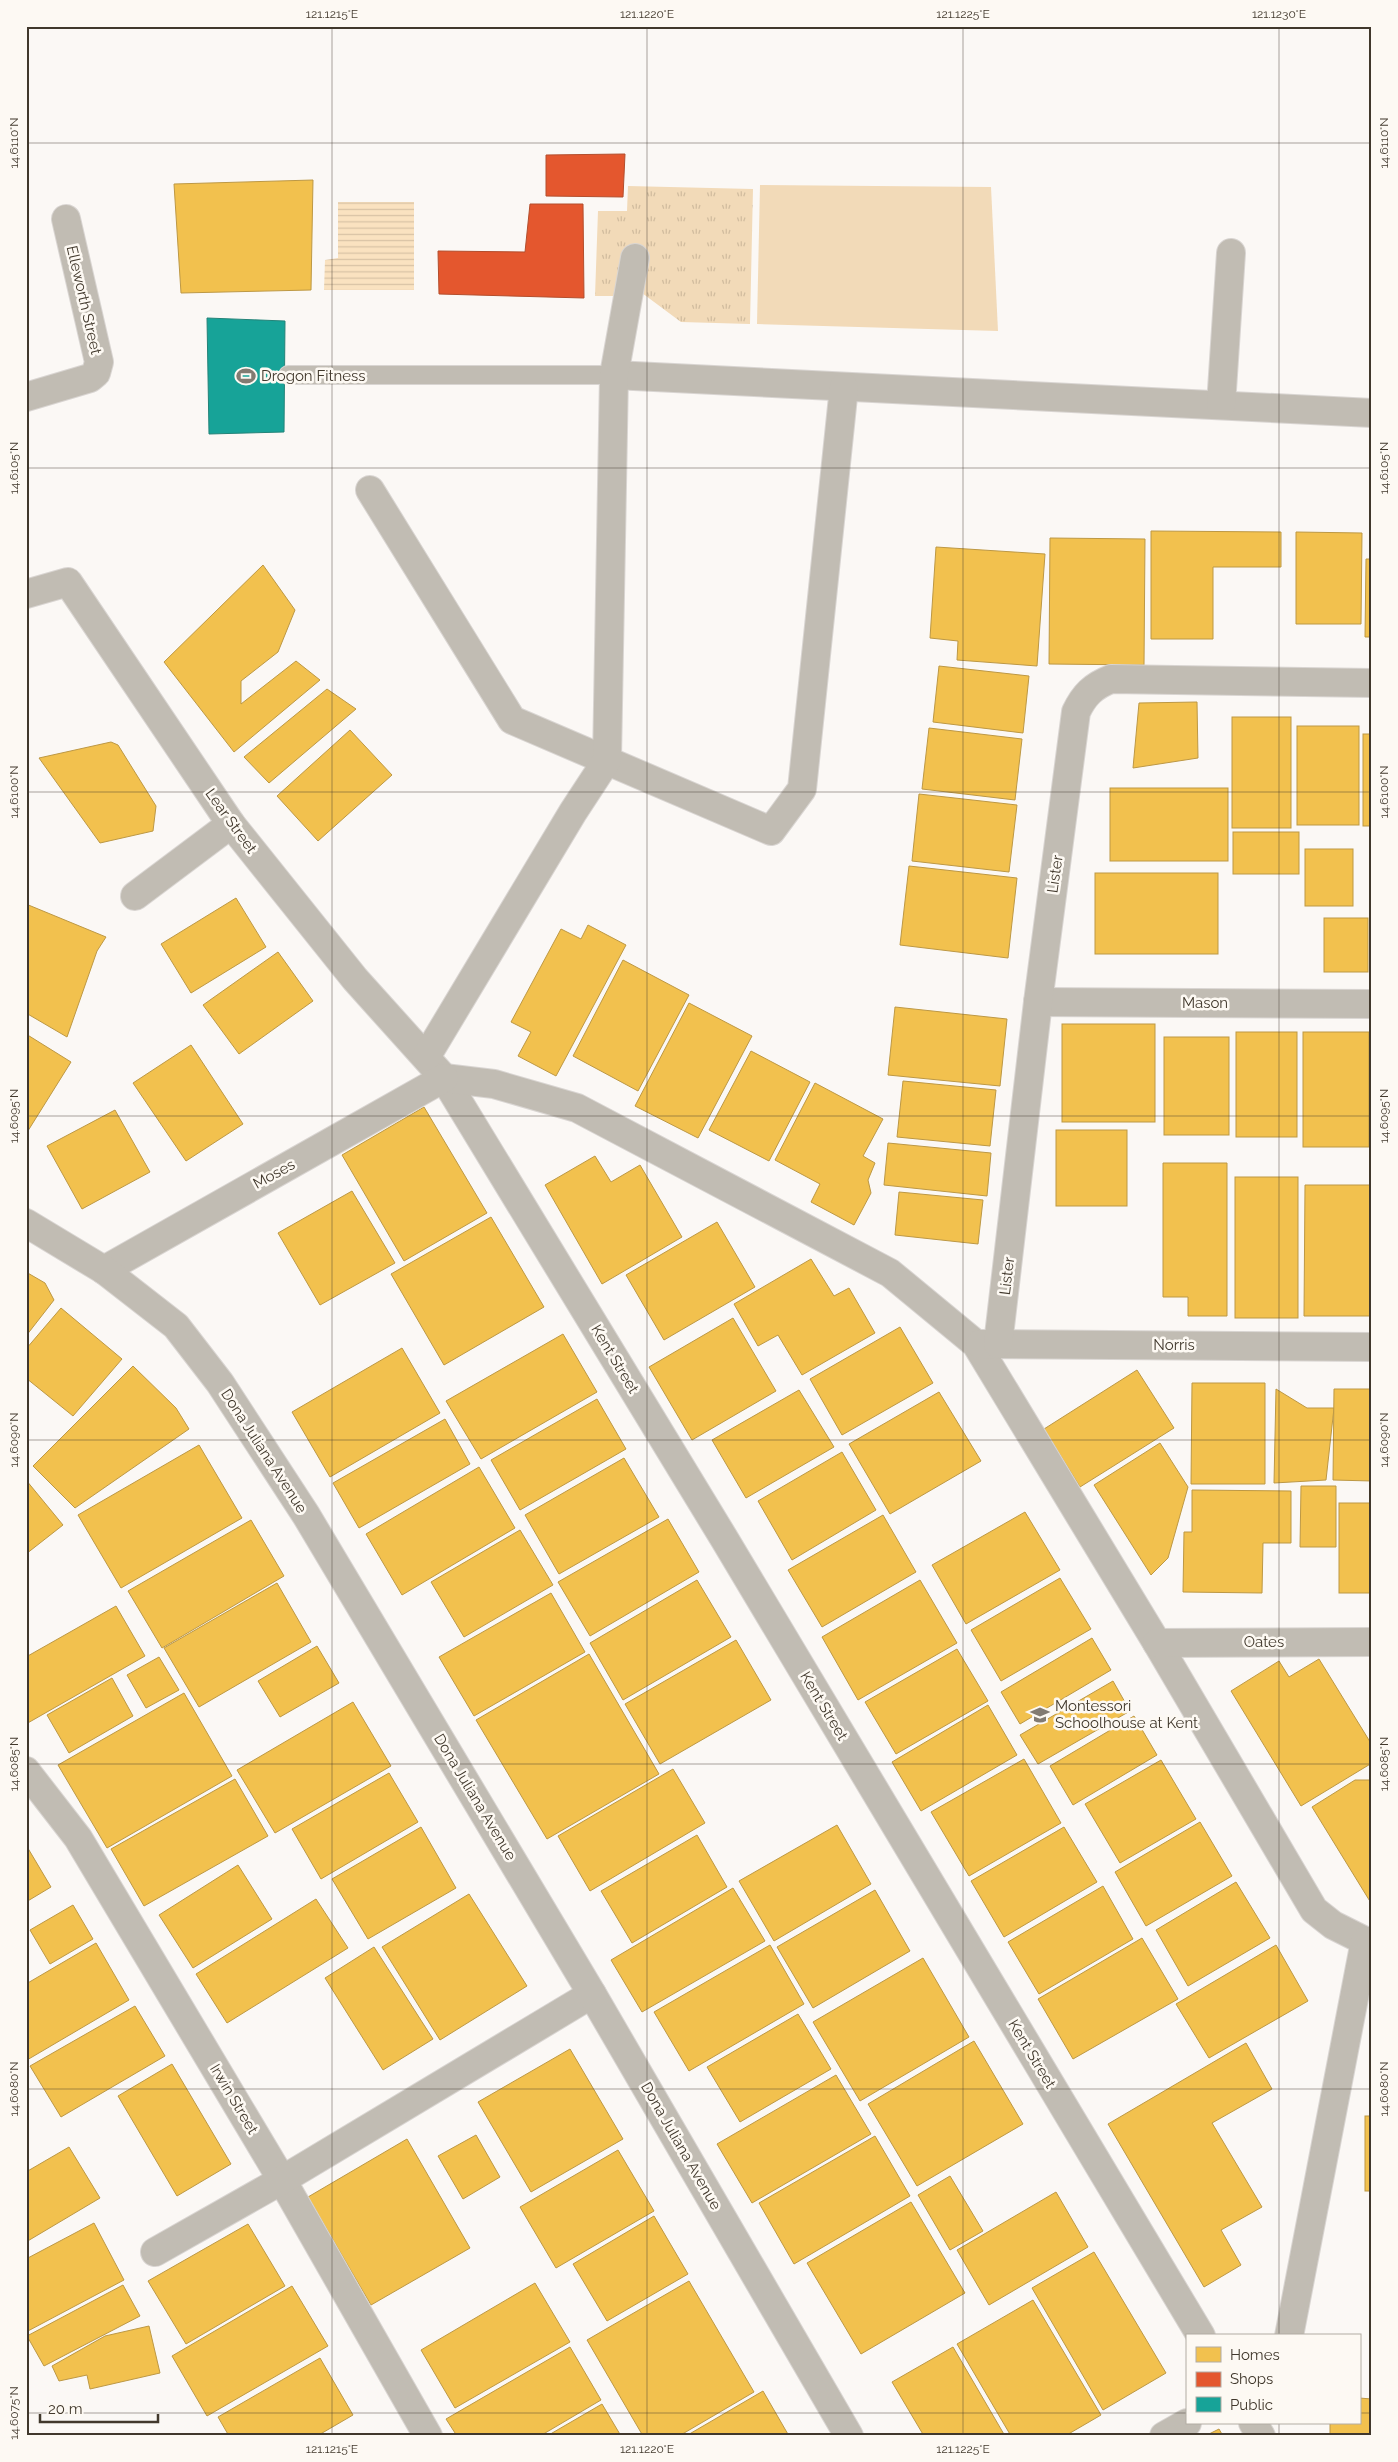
<svg xmlns="http://www.w3.org/2000/svg" width="1398" height="2462" font-family="Raleway,sans-serif">
	<defs>
		<pattern id="park-tufts" width="24" height="20" patternUnits="userSpaceOnUse" patternTransform="scale(1.25)"><rect width="24" height="20" fill="#f2dab8"/><path d="M3 7l-1-3M5 7V3M7 7l1-3M15 17l-1-3M17 17v-4M19 17l1-3" fill="none" stroke="#d1bc9e"/></pattern>
		<pattern id="water-rules" width="6" height="5" patternUnits="userSpaceOnUse" patternTransform="scale(1.25)"><rect width="6" height="5" fill="#fae2c0"/><path d="M0 2.5h6" fill="none" stroke="#d8c3a5"/></pattern>
	</defs>
	<rect width="100%" height="100%" fill="#fbf8f5"/>
	<!-- grass -->
	<polygon fill="#f2dab8" points="760,185 991,187 998,331 757,324"/>
	<!-- park -->
	<polygon fill="url(#park-tufts)" points="628,186 753,189 750,324 681,322 642,293 616,296 595,296 598,211 627,211"/>
	<!-- water -->
	<polygon fill="url(#water-rules)" points="338,202 414,202 414,290 324,290 325,260 338,258"/>
	<!-- homes -->
	<g fill="#f2c14e" stroke="#bd9844">
		<polygon points="313,180 311,290 181,293 174,184"/>
		<polygon points="1151,531 1281,532 1281,567 1213,567 1213,639 1151,639"/>
		<polygon points="1296,532 1362,533 1361,624 1296,624"/>
		<polygon points="1050,538 1145,539 1144,665 1049,664"/>
		<polygon points="936,547 1045,554 1037,666 957,660 958,641 930,638"/>
		<polygon points="1366,559 1372,559 1372,637 1365,637"/>
		<polygon points="263,565 295,610 278,652 241,681 241,704 296,661 320,680 234,752 164,662"/>
		<polygon points="939,666 1029,676 1023,733 933,722"/>
		<polygon points="327,689 356,709 269,783 244,757"/>
		<polygon points="1197,702 1198,758 1133,768 1139,703"/>
		<rect x="1232" y="717" width="59" height="111"/>
		<rect x="1297" y="726" width="62" height="99"/>
		<polygon points="929,728 1022,739 1015,800 922,789"/>
		<polygon points="350,730 392,775 318,841 277,796"/>
		<rect x="1363" y="734" width="9" height="92"/>
		<polygon points="111,742 118,745 156,806 153,831 100,843 39,758"/>
		<rect x="1110" y="788" width="118" height="73"/>
		<polygon points="919,794 1017,805 1009,872 912,861"/>
		<rect x="1233" y="832" width="66" height="42"/>
		<rect x="1305" y="849" width="48" height="57"/>
		<polygon points="909,866 1017,878 1008,958 900,945"/>
		<rect x="1095" y="873" width="123" height="81"/>
		<polygon points="236,898 266,947 191,993 161,944"/>
		<polygon points="26,904 106,937 97,951 67,1037 26,1013"/>
		<rect x="1324" y="918" width="44" height="54"/>
		<polygon points="588,925 626,945 556,1076 518,1056 531,1032 511,1022 561,929 581,939"/>
		<polygon points="278,952 313,1001 239,1054 203,1005"/>
		<polygon points="623,960 689,995 638,1091 573,1056"/>
		<polygon points="689,1003 752,1036 698,1138 635,1106"/>
		<polygon points="895,1007 1007,1019 1000,1086 888,1075"/>
		<rect x="1062" y="1024" width="93" height="98"/>
		<rect x="1236" y="1032" width="61" height="105"/>
		<rect x="1303" y="1032" width="66" height="115"/>
		<polygon points="26,1034 71,1062 26,1134"/>
		<rect x="1164" y="1037" width="65" height="98"/>
		<polygon points="191,1045 243,1124 186,1161 133,1083"/>
		<polygon points="751,1051 810,1082 769,1161 709,1130"/>
		<polygon points="903,1081 996,1090 990,1146 897,1137"/>
		<polygon points="815,1083 883,1119 863,1156 875,1163 868,1180 871,1193 854,1225 811,1202 820,1184 775,1160"/>
		<polygon points="424,1107 487,1213 404,1261 342,1155"/>
		<polygon points="115,1110 150,1172 82,1209 47,1146"/>
		<rect x="1056" y="1130" width="71" height="76"/>
		<polygon points="888,1143 991,1153 987,1196 884,1185"/>
		<polygon points="595,1156 611,1182 640,1165 682,1237 602,1284 545,1185"/>
		<polygon points="1163,1163 1227,1163 1227,1316 1188,1316 1188,1297 1163,1297"/>
		<rect x="1235" y="1177" width="63" height="141"/>
		<polygon points="1305,1185 1370,1185 1370,1316 1304,1316"/>
		<polygon points="352,1191 395,1263 320,1305 278,1233"/>
		<polygon points="899,1192 983,1200 978,1244 895,1235"/>
		<polygon points="491,1217 544,1307 444,1365 391,1274"/>
		<polygon points="717,1222 755,1287 664,1340 626,1275"/>
		<polygon points="811,1259 834,1296 849,1288 875,1333 802,1375 778,1335 758,1346 734,1304"/>
		<polygon points="26,1272 45,1283 54,1300 26,1336"/>
		<polygon points="61,1308 122,1359 73,1416 26,1378 26,1349"/>
		<polygon points="733,1318 776,1391 692,1440 649,1367"/>
		<polygon points="900,1327 933,1383 842,1435 810,1379"/>
		<polygon points="563,1334 597,1392 481,1459 446,1401"/>
		<polygon points="402,1348 440,1413 330,1477 292,1412"/>
		<polygon points="133,1366 176,1408 189,1429 75,1508 33,1466"/>
		<polygon points="1137,1370 1174,1428 1080,1487 1044,1429"/>
		<polygon points="1192,1383 1265,1383 1265,1484 1191,1484"/>
		<polygon points="1276,1389 1307,1408 1334,1408 1326,1480 1274,1483"/>
		<polygon points="1334,1389 1372,1389 1372,1481 1333,1480"/>
		<polygon points="799,1390 834,1447 746,1498 712,1440"/>
		<polygon points="939,1392 981,1461 890,1514 849,1444"/>
		<polygon points="597,1399 626,1449 520,1510 491,1460"/>
		<polygon points="445,1419 470,1464 359,1528 333,1483"/>
		<polygon points="1160,1443 1188,1487 1168,1558 1151,1575 1094,1485"/>
		<polygon points="199,1445 242,1518 121,1588 78,1515"/>
		<polygon points="842,1452 876,1510 792,1560 758,1501"/>
		<polygon points="624,1458 659,1517 559,1574 525,1515"/>
		<polygon points="479,1467 515,1528 402,1595 366,1534"/>
		<polygon points="26,1480 63,1525 26,1554"/>
		<polygon points="1301,1486 1336,1486 1336,1547 1300,1547"/>
		<polygon points="1192,1490 1291,1491 1291,1543 1263,1543 1262,1593 1183,1592 1184,1532 1192,1532"/>
		<rect x="1339" y="1503" width="33" height="90"/>
		<polygon points="1025,1512 1060,1570 966,1624 932,1565"/>
		<polygon points="883,1515 916,1572 822,1627 788,1570"/>
		<polygon points="668,1519 699,1572 590,1636 558,1582"/>
		<polygon points="251,1520 284,1576 162,1648 128,1591"/>
		<polygon points="520,1530 553,1585 464,1637 431,1582"/>
		<polygon points="1060,1578 1091,1629 1001,1681 971,1630"/>
		<polygon points="697,1580 731,1637 623,1700 590,1643"/>
		<polygon points="920,1580 957,1643 858,1700 822,1637"/>
		<polygon points="277,1583 311,1642 199,1707 164,1648"/>
		<polygon points="551,1593 585,1652 474,1716 439,1657"/>
		<polygon points="116,1606 145,1656 26,1724 26,1657"/>
		<polygon points="1092,1638 1111,1670 1020,1724 1001,1692"/>
		<polygon points="736,1640 771,1700 660,1764 625,1704"/>
		<polygon points="317,1646 339,1683 280,1717 258,1681"/>
		<polygon points="957,1649 988,1701 896,1754 865,1702"/>
		<polygon points="589,1654 659,1774 547,1839 476,1720"/>
		<polygon points="159,1657 179,1690 146,1708 127,1675"/>
		<polygon points="1319,1659 1372,1745 1372,1763 1301,1806 1231,1691 1279,1661 1289,1677"/>
		<polygon points="112,1678 133,1716 69,1753 47,1715"/>
		<polygon points="1113,1681 1130,1711 1038,1764 1020,1735"/>
		<polygon points="184,1693 232,1776 107,1848 58,1765"/>
		<polygon points="353,1702 391,1766 275,1833 237,1770"/>
		<polygon points="988,1705 1017,1755 921,1811 892,1762"/>
		<polygon points="1134,1716 1157,1755 1073,1805 1050,1766"/>
		<polygon points="1024,1759 1061,1823 969,1876 931,1812"/>
		<polygon points="1161,1760 1196,1819 1120,1863 1085,1804"/>
		<polygon points="673,1769 705,1823 590,1891 558,1836"/>
		<polygon points="389,1773 418,1822 321,1879 292,1829"/>
		<polygon points="235,1779 268,1836 144,1906 111,1849"/>
		<polygon points="1355,1780 1372,1780 1371,1903 1312,1807"/>
		<polygon points="1200,1822 1232,1876 1146,1926 1115,1872"/>
		<polygon points="837,1825 871,1884 774,1941 739,1881"/>
		<polygon points="421,1827 456,1888 368,1939 332,1879"/>
		<polygon points="1064,1827 1097,1882 1004,1937 971,1881"/>
		<polygon points="697,1835 727,1887 632,1943 601,1891"/>
		<polygon points="26,1845 51,1887 26,1902"/>
		<polygon points="238,1865 272,1919 193,1968 159,1915"/>
		<polygon points="1236,1882 1270,1938 1188,1986 1156,1930"/>
		<polygon points="1103,1886 1133,1939 1039,1994 1008,1942"/>
		<polygon points="733,1888 765,1941 642,2012 611,1960"/>
		<polygon points="875,1890 910,1951 813,2008 777,1947"/>
		<polygon points="469,1894 527,1986 440,2040 382,1947"/>
		<polygon points="316,1899 348,1948 227,2023 196,1974"/>
		<polygon points="73,1905 93,1939 50,1964 30,1930"/>
		<polygon points="1142,1938 1178,1999 1073,2059 1038,1999"/>
		<polygon points="96,1943 129,2000 27,2060 26,1984"/>
		<polygon points="770,1945 804,2004 689,2071 654,2012"/>
		<polygon points="1276,1945 1308,2001 1209,2058 1176,2004"/>
		<polygon points="374,1947 433,2039 383,2070 325,1978"/>
		<polygon points="923,1958 969,2037 860,2101 813,2022"/>
		<polygon points="135,2006 165,2056 61,2117 30,2066"/>
		<polygon points="798,2014 831,2069 740,2122 707,2067"/>
		<polygon points="974,2041 1023,2124 917,2186 868,2104"/>
		<polygon points="1246,2043 1272,2089 1212,2123 1262,2207 1221,2230 1241,2265 1204,2287 1108,2124"/>
		<polygon points="570,2049 623,2139 531,2192 478,2102"/>
		<polygon points="172,2064 231,2164 177,2196 118,2096"/>
		<polygon points="836,2075 871,2134 752,2203 717,2144"/>
		<rect x="1365" y="2116" width="7" height="75"/>
		<polygon points="476,2135 500,2177 463,2199 438,2156"/>
		<polygon points="875,2136 910,2196 794,2264 759,2203"/>
		<polygon points="407,2139 470,2248 371,2305 308,2197"/>
		<polygon points="69,2147 100,2198 26,2242 26,2172"/>
		<polygon points="618,2150 654,2211 556,2268 520,2207"/>
		<polygon points="950,2176 983,2231 950,2250 918,2195"/>
		<polygon points="1056,2192 1088,2247 989,2305 957,2250"/>
		<polygon points="911,2202 965,2293 861,2354 807,2263"/>
		<polygon points="654,2216 688,2274 607,2321 573,2264"/>
		<polygon points="94,2223 124,2280 26,2332 26,2259"/>
		<polygon points="248,2224 285,2286 186,2344 148,2281"/>
		<polygon points="1094,2252 1166,2373 1103,2410 1032,2288"/>
		<polygon points="689,2281 754,2392 679,2436 643,2436 587,2340"/>
		<polygon points="535,2283 570,2342 455,2408 421,2350"/>
		<polygon points="123,2285 140,2316 44,2366 27,2336"/>
		<polygon points="292,2286 328,2346 207,2416 172,2356"/>
		<polygon points="1033,2300 1101,2415 1065,2436 1011,2436 957,2344"/>
		<polygon points="149,2326 160,2373 90,2389 87,2375 59,2381 52,2366 105,2336"/>
		<polygon points="570,2347 601,2400 540,2436 457,2436 446,2419"/>
		<polygon points="953,2347 1005,2436 924,2436 892,2382"/>
		<polygon points="320,2358 353,2415 317,2436 229,2436 218,2417"/>
		<polygon points="763,2391 789,2436 686,2436"/>
		<polygon points="1359,2398 1372,2399 1372,2436 1330,2436 1330,2423 1359,2423"/>
		<polygon points="602,2404 621,2436 547,2436"/>
		<polygon points="1219,2429 1223,2436 1205,2436"/>
	</g>
	<!-- shops -->
	<g fill="#e4572e" stroke="#b34e2d">
		<polygon points="625,154 623,197 546,196 546,155"/>
		<polygon points="530,204 583,204 584,298 439,294 438,251 525,252"/>
	</g>
	<!-- public -->
	<polygon fill="#17a398" stroke="#248378" points="207,318 285,321 284,432 209,434"/>
	<g fill="none" stroke-linecap="round" stroke-linejoin="round">
		<!-- service casing -->
		<g stroke="#d9d5d2" stroke-width="20">
			<polyline id="service" points="288,375 614,375"/>
		</g>
		<!-- minor casing -->
		<g stroke="#d9d5d2" stroke-width="30">
			<g id="minor">
				<polyline points="614,375 1372,413"/>
				<polyline points="26,397 90,378 96,373 99,362 66,219"/>
				<polyline points="1221,405 1231,253"/>
				<polyline points="370,490 512,720 771,831 802,789 844,387"/>
				<polyline points="26,594 68,582 231,824 355,979 444,1078 725,1540 1201,2336"/>
				<polyline points="135,896 231,824"/>
				<polyline points="1038,1002 1372,1004"/>
				<polyline points="426,1057 573,812 607,760 614,375 635,258"/>
				<polyline points="444,1078 494,1084 577,1108 890,1273 976,1344 1157,1643 1314,1910 1333,1925 1365,1941"/>
				<polyline points="104,1270 444,1078"/>
				<polyline points="980,1344 1372,1347"/>
				<path d="M998 1344 1038 1002 1076 712C1084 695 1093 686 1111 679L1372 683"/>
				<polyline points="1157,1643 1372,1642"/>
				<polyline points="26,1771 78,1838 282,2180 428,2436"/>
				<polyline points="155,2252 282,2180 592,1994"/>
				<polyline points="1253,2423 1261,2436"/>
			</g>
		</g>
		<!-- tertiary casing -->
		<g stroke="#d9d5d2" stroke-width="30">
			<g id="tertiary">
				<polyline points="26,1223 104,1270 176,1326 220,1383 306,1515 592,1994 849,2436"/>
				<polyline points="1289,2336 1365,1941 1372,1941"/>
				<polyline points="1164,2436 1187,2423"/>
			</g>
		</g>
		<!-- service -->
		<use href="#service" stroke="#c1bcb3" stroke-width="18"/>
		<!-- minor -->
		<use href="#minor" stroke="#c1bcb3" stroke-width="28"/>
		<!-- tertiary -->
		<use href="#tertiary" stroke="#c1bcb3" stroke-width="28"/>
	</g>
	<!-- ticks -->
	<path fill="none" stroke="#41382c" stroke-width="1" stroke-opacity="0.45" d="M332 26V2436M647 26V2436M963 26V2436M1279 26V2336M26 143H1372M26 468H1372M26 792H1372M26 1116H1372M26 1440H1372M26 1764H1372M26 2089H1372M26 2413H1187M1359 2413H1372M1279 2423V2436"/>
	<!-- icons -->
	<defs>
		<g id="stadium-bare" transform="scale(1.5)"><path d="M0-5a6.5 5 0 1 0 0 10a6.5 5 0 1 0 0-10ZM-3.5-1.8h7v3.6h-7Z" fill="#827b72" stroke="#fdf9f3" stroke-width="2.5" paint-order="stroke"/></g>
		<g id="school-bare" transform="scale(1.5)"><path d="M0-5L7-2L0 1L-7-2ZM-4 1L0 2.5L4 1V4Q0 6-4 4Z" fill="#827b72" stroke="#fdf9f3" stroke-width="2.5" paint-order="stroke"/></g>
	</defs>
	<g fill-rule="evenodd">
		<use href="#stadium-bare" x="246" y="376"/>
		<use href="#school-bare" x="1040" y="1715"/>
	</g>
	<g text-anchor="middle" dominant-baseline="central" stroke-width="5" stroke-linejoin="round" paint-order="stroke">
		<!-- street labels -->
		<g font-size="15" fill="#41382c" stroke="#fdf9f3">
			<text transform="translate(84 300) rotate(77)">Elleworth Street</text>
			<text transform="translate(231 821) rotate(54)">Lear Street</text>
			<text transform="translate(1055 874) rotate(-82)">Lister</text>
			<text x="1205" y="1003">Mason</text>
			<text transform="translate(274 1174) rotate(-29)">Moses</text>
			<text transform="translate(1007 1276) rotate(-83)">Lister</text>
			<text x="1174" y="1345">Norris</text>
			<text transform="translate(615 1359) rotate(59)">Kent Street</text>
			<text transform="translate(264 1451) rotate(57)">Dona Juliana Avenue</text>
			<text x="1264" y="1642">Oates</text>
			<text transform="translate(824 1706) rotate(59)">Kent Street</text>
			<text transform="translate(475 1797) rotate(59)">Dona Juliana Avenue</text>
			<text transform="translate(1032 2054) rotate(59)">Kent Street</text>
			<text transform="translate(234 2099) rotate(59)">Irwin Street</text>
			<text transform="translate(681 2146) rotate(60)">Dona Juliana Avenue</text>
		</g>
		<!-- poi labels -->
		<g font-size="15" fill="#41382c" stroke="#fdf9f3" text-anchor="start">
			<text x="261" y="376">Drogon Fitness</text>
			<text x="1055" y="1706">Montessori<tspan x="1055" dy="17">Schoolhouse at Kent</tspan></text>
		</g>
	</g>
	<!-- border -->
	<rect width="1398" height="2462" fill="none" stroke="#fdf9f3" stroke-width="55"/>
	<!-- legend -->
	<rect x="1186" y="2334" width="175" height="90" fill="#fdf9f3" stroke="#b2aca3"/>
	<rect x="1196" y="2347" width="25" height="15" fill="#f2c14e" stroke="#b2aca3"/>
	<text x="1230" y="2360" font-size="15" fill="#41382c">Homes</text>
	<rect x="1196" y="2372" width="25" height="15" fill="#e4572e" stroke="#b2aca3"/>
	<text x="1230" y="2384" font-size="15" fill="#41382c">Shops</text>
	<rect x="1196" y="2397" width="25" height="15" fill="#17a398" stroke="#b2aca3"/>
	<text x="1230" y="2410" font-size="15" fill="#41382c">Public</text>
	<!-- scale -->
	<path d="M40 2414v8h118v-8" fill="none" stroke="#41382c" stroke-width="2.5"/>
	<text x="48" y="2414" font-size="15" fill="#41382c" stroke="#fdf9f3" stroke-width="4" paint-order="stroke">20 m</text>
	<rect x="28" y="28" width="1342" height="2406" fill="none" stroke="#41382c" stroke-width="2"/>
	<g font-size="12" text-anchor="middle" fill="#41382c">
		<text x="332" y="18">121.1215°E</text>
		<text x="647" y="18">121.1220°E</text>
		<text x="963" y="18">121.1225°E</text>
		<text x="1279" y="18">121.1230°E</text>
		<text transform="translate(14 143) rotate(-90)" y="4">14.6110°N</text>
		<text transform="translate(1384 143) rotate(-90)" y="4">14.6110°N</text>
		<text transform="translate(14 468) rotate(-90)" y="4">14.6105°N</text>
		<text transform="translate(1384 468) rotate(-90)" y="4">14.6105°N</text>
		<text transform="translate(14 792) rotate(-90)" y="4">14.6100°N</text>
		<text transform="translate(1384 792) rotate(-90)" y="4">14.6100°N</text>
		<text transform="translate(14 1116) rotate(-90)" y="4">14.6095°N</text>
		<text transform="translate(1384 1116) rotate(-90)" y="4">14.6095°N</text>
		<text transform="translate(14 1440) rotate(-90)" y="4">14.6090°N</text>
		<text transform="translate(1384 1440) rotate(-90)" y="4">14.6090°N</text>
		<text transform="translate(14 1764) rotate(-90)" y="4">14.6085°N</text>
		<text transform="translate(1384 1764) rotate(-90)" y="4">14.6085°N</text>
		<text transform="translate(14 2089) rotate(-90)" y="4">14.6080°N</text>
		<text transform="translate(1384 2089) rotate(-90)" y="4">14.6080°N</text>
		<text transform="translate(14 2413) rotate(-90)" y="4">14.6075°N</text>
		<text x="332" y="2453">121.1215°E</text>
		<text x="647" y="2453">121.1220°E</text>
		<text x="963" y="2453">121.1225°E</text>
	</g>
</svg>
